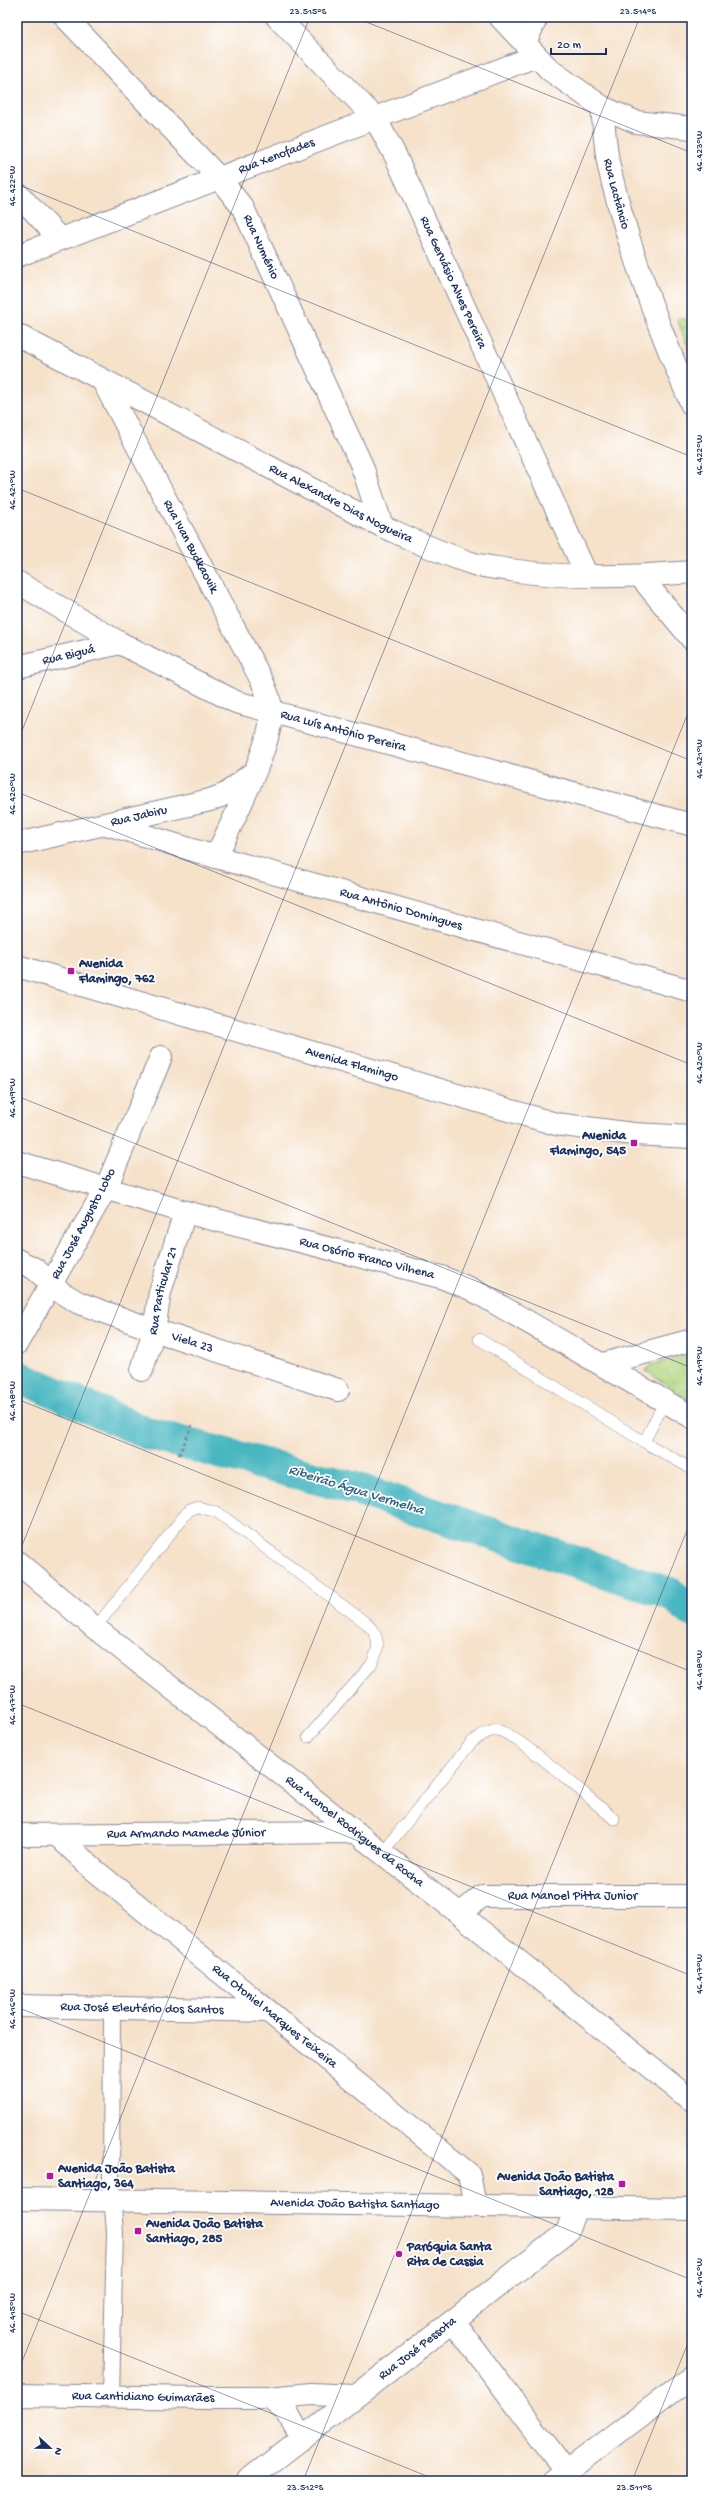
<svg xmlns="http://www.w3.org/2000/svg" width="709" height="2498" font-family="'Gochi Hand',sans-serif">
	<defs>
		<pattern id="park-crowns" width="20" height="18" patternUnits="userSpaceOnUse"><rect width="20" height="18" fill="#b2d780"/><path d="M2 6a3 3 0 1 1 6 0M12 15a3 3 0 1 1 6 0" fill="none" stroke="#98b971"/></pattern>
	</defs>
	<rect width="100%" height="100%" fill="#fff"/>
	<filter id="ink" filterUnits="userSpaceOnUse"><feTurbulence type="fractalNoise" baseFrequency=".025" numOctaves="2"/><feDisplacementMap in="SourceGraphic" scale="8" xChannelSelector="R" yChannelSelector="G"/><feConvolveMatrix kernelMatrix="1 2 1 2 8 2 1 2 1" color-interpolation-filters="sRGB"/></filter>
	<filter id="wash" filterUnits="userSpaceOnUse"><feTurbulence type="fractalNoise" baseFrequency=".012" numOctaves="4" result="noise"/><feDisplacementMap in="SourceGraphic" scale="16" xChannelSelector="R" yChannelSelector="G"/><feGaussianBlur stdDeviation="0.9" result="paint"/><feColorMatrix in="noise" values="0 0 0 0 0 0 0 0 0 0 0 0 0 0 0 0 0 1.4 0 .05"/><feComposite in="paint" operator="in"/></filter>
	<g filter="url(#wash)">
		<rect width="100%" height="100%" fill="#f6e1c9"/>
		<!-- park -->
		<g fill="url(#park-crowns)" stroke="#66836f">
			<polygon points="677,319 692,319 692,357"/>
			<polygon points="692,1354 692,1402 645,1370 651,1365"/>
		</g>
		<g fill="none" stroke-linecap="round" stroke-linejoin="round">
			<!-- river -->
			<polyline stroke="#48b7c1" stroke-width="33" points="17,1376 149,1434 358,1489 671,1594 692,1611"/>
		</g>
	</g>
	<g filter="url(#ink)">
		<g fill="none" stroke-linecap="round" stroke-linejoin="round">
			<!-- service casing -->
			<g stroke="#888894" stroke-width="12">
				<g id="service">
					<polyline points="479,1339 644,1442"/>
					<polyline points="665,1401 644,1442 692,1469"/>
					<path d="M95 1628 189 1510 198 1507 217 1512 366 1623C381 1637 380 1648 371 1665L308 1737"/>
					<path d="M381 1854 472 1742C480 1737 487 1730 496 1730 514 1730 596 1804 614 1819"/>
				</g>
			</g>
			<!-- pedestrian casing -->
			<g stroke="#888894" stroke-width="18">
				<polyline id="pedestrian" points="111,2396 115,2232 111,2184 112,2008"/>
			</g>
			<!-- minor casing -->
			<g stroke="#888894" stroke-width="24">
				<g id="minor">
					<path id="s1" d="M65 17 219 178 243 208 362 466 382 526"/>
					<path id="s2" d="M277 17 375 118 395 155 587 576"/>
					<polyline points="525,43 537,17"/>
					<polyline points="602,107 636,122 692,128"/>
					<polyline points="17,193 60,239"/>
					<path id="s3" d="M17 256 536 56"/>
					<path id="s4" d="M17 335 382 526C412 540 443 554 474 564 486 567 499 568 510 570 571 579 631 577 692 572"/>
					<path id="s5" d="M104 383 262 681C266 691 272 702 271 714 271 748 231 823 216 857"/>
					<polyline points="640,576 692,639"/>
					<path id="s6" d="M17 582 120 643 236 702 692 825"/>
					<path id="s7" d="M17 667 120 643"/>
					<path id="s8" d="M110 825 216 857 692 991"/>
					<path id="s9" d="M17 844 210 800 226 794 250 775"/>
					<polyline points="106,1188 161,1057"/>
					<path id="s10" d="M17 1260 35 1269 62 1293 79 1303 154 1330 338 1390"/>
					<polyline points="603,1364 692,1340"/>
					<path id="s11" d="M142 1370 154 1330 160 1292 185 1212"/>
					<path id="s12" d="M17 1835 354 1832"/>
					<path id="s13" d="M58 1836 93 1869 469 2174 475 2206"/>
					<path id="s14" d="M460 1914 482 1896H692"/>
					<path id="s15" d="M17 2006 268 2011"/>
					<polyline points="453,2321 566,2471"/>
					<path id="s16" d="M17 2395 202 2398H269L311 2394 354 2396"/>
					<polyline points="269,2398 287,2412 302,2439"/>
					<path id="s17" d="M247 2481 567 2232 576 2207"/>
					<polyline points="554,2481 692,2377"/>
				</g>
			</g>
			<!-- tertiary casing -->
			<g stroke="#888894" stroke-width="24">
				<g id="tertiary">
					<path id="s18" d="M500 17 550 70 602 107C604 126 605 147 609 167 628 248 659 329 692 405"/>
					<path id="s19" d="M17 966 556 1124 633 1134 692 1137"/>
					<path id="s20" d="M17 1162 185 1212 441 1277 471 1289 692 1417"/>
					<polyline points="17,1343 106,1188"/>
					<path id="s21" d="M17 1562 95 1628 460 1914 692 2101"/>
					<path id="s22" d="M17 2199 692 2209"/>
				</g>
			</g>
			<!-- path -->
			<polyline stroke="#888894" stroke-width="2.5" stroke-dasharray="3 3" stroke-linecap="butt" points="179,1455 193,1423"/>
			<!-- service -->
			<use href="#service" stroke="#fff" stroke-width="11"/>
			<!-- pedestrian -->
			<use href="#pedestrian" stroke="#fff" stroke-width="16"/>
			<!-- minor -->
			<use href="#minor" stroke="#fff" stroke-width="22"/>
			<!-- tertiary -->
			<use href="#tertiary" stroke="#fff" stroke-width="22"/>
		</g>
	</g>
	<!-- ticks -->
	<path fill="none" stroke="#1b2f5e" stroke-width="1" stroke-opacity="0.45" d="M354 17 692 153M17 184 692 457M17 488 692 761M17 743 310 17M17 792 692 1065M17 1096 692 1368M17 1399 692 1672M17 1558 640 17M17 1703 692 1976M17 2007 692 2280M17 2311 439 2481M17 2374 692 703M303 2481 692 1518M632 2481 692 2333"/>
	<!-- markers -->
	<g fill="#b5179e" stroke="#fff" stroke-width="1.5">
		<rect x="67" y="967" width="8" height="8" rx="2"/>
		<rect x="630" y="1139" width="8" height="8" rx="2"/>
		<rect x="46" y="2172" width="8" height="8" rx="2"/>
		<rect x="618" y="2180" width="8" height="8" rx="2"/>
		<rect x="134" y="2227" width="8" height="8" rx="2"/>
		<circle cx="399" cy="2254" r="4"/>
	</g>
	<g text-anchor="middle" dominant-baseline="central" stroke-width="3.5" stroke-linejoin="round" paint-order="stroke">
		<!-- street labels -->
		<g font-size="13" fill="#1b2f5e" stroke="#fff">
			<text stroke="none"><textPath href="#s3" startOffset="278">Rua Xenofades</textPath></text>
			<text stroke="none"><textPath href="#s18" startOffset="225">Rua Lactâncio</textPath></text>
			<text stroke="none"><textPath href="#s1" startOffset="304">Rua Numénio</textPath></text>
			<text stroke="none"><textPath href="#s2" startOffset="323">Rua Gervásio Alves Pereira</textPath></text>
			<text stroke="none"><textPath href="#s4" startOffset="365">Rua Alexandre Dias Nogueira</textPath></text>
			<text stroke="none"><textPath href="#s5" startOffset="185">Rua Ivan Budkaovik</textPath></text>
			<text stroke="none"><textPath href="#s7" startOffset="53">Rua Biguá</textPath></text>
			<text stroke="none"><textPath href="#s6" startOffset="361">Rua Luís Antônio Pereira</textPath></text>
			<text stroke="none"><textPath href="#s9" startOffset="125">Rua Jabiru</textPath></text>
			<text stroke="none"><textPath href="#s8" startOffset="303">Rua Antônio Domingues</textPath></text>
			<text stroke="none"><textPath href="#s19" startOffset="349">Avenida Flamingo</textPath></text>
			<text transform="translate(84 1224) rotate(-62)">Rua José Augusto Lobo</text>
			<text stroke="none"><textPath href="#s20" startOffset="363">Rua Osório Franco Vilhena</textPath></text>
			<text stroke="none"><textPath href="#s11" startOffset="82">Rua Particular 21</textPath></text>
			<text stroke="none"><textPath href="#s10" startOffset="196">Viela 23</textPath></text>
			<text stroke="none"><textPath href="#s21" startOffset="432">Rua Manoel Rodrigues da Rocha</textPath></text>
			<text stroke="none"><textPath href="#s12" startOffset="169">Rua Armando Mamede Júnior</textPath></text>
			<text stroke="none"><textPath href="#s14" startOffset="119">Rua Manoel Pitta Junior</textPath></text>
			<text stroke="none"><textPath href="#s15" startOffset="125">Rua José Eleutério dos Santos</textPath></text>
			<text stroke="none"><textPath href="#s13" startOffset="282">Rua Otoniel Marques Teixeira</textPath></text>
			<text stroke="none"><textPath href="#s22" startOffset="338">Avenida João Batista Santiago</textPath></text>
			<text stroke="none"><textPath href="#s17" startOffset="216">Rua José Pessota</textPath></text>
			<text stroke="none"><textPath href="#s16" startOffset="126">Rua Cantidiano Guimarães</textPath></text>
		</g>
		<!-- poi labels -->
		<g font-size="13" font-weight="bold" fill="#1b2f5e" stroke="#fff" text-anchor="start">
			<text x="79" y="964">Avenida<tspan x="79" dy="15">Flamingo, 762</tspan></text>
			<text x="626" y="1136" text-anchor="end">Avenida<tspan x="626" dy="15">Flamingo, 545</tspan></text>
			<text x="58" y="2169">Avenida João Batista<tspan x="58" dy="15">Santiago, 364</tspan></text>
			<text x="614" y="2177" text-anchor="end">Avenida João Batista<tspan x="614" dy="15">Santiago, 128</tspan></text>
			<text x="146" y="2224">Avenida João Batista<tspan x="146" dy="15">Santiago, 285</tspan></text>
			<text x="407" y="2247">Paróquia Santa<tspan x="407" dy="15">Rita de Cassia</tspan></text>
		</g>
		<!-- water labels -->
		<g font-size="14" font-style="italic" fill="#2b5f81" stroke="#fff">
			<text transform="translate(356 1491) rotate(17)">Ribeirão Água Vermelha</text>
		</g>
	</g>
	<!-- margin -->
	<rect width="709" height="2498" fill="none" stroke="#fff" stroke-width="44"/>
	<!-- north arrow -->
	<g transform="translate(50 2448) rotate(112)" stroke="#ffffff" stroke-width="3" paint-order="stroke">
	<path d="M0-3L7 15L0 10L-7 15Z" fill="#1b2f5e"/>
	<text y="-6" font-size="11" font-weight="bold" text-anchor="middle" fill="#1b2f5e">N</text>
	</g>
	<!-- scale -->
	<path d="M551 48v6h55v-6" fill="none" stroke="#1b2f5e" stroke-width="2"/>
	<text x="557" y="48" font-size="12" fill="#1b2f5e" stroke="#ffffff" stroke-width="3" paint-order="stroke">20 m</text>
	<rect x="22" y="22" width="665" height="2454" fill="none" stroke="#1b2f5e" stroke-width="1.5"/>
	<g font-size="10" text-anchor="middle" fill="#1b2f5e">
		<text x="308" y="14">23.515°S</text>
		<text x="638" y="14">23.514°S</text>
		<text transform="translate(698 151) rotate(-90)" y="4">46.423°W</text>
		<text transform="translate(11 186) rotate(-90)" y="4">46.422°W</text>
		<text transform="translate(698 455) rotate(-90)" y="4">46.422°W</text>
		<text transform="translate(11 490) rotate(-90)" y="4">46.421°W</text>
		<text transform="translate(698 759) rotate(-90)" y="4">46.421°W</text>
		<text transform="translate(11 794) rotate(-90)" y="4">46.420°W</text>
		<text transform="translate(698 1063) rotate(-90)" y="4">46.420°W</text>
		<text transform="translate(11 1098) rotate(-90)" y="4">46.419°W</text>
		<text transform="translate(698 1366) rotate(-90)" y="4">46.419°W</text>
		<text transform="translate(11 1401) rotate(-90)" y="4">46.418°W</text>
		<text transform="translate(698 1670) rotate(-90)" y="4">46.418°W</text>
		<text transform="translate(11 1705) rotate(-90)" y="4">46.417°W</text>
		<text transform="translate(698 1974) rotate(-90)" y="4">46.417°W</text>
		<text transform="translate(11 2009) rotate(-90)" y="4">46.416°W</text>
		<text transform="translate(698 2278) rotate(-90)" y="4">46.416°W</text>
		<text transform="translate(11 2313) rotate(-90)" y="4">46.415°W</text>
		<text x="305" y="2490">23.512°S</text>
		<text x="634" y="2490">23.511°S</text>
	</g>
</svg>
